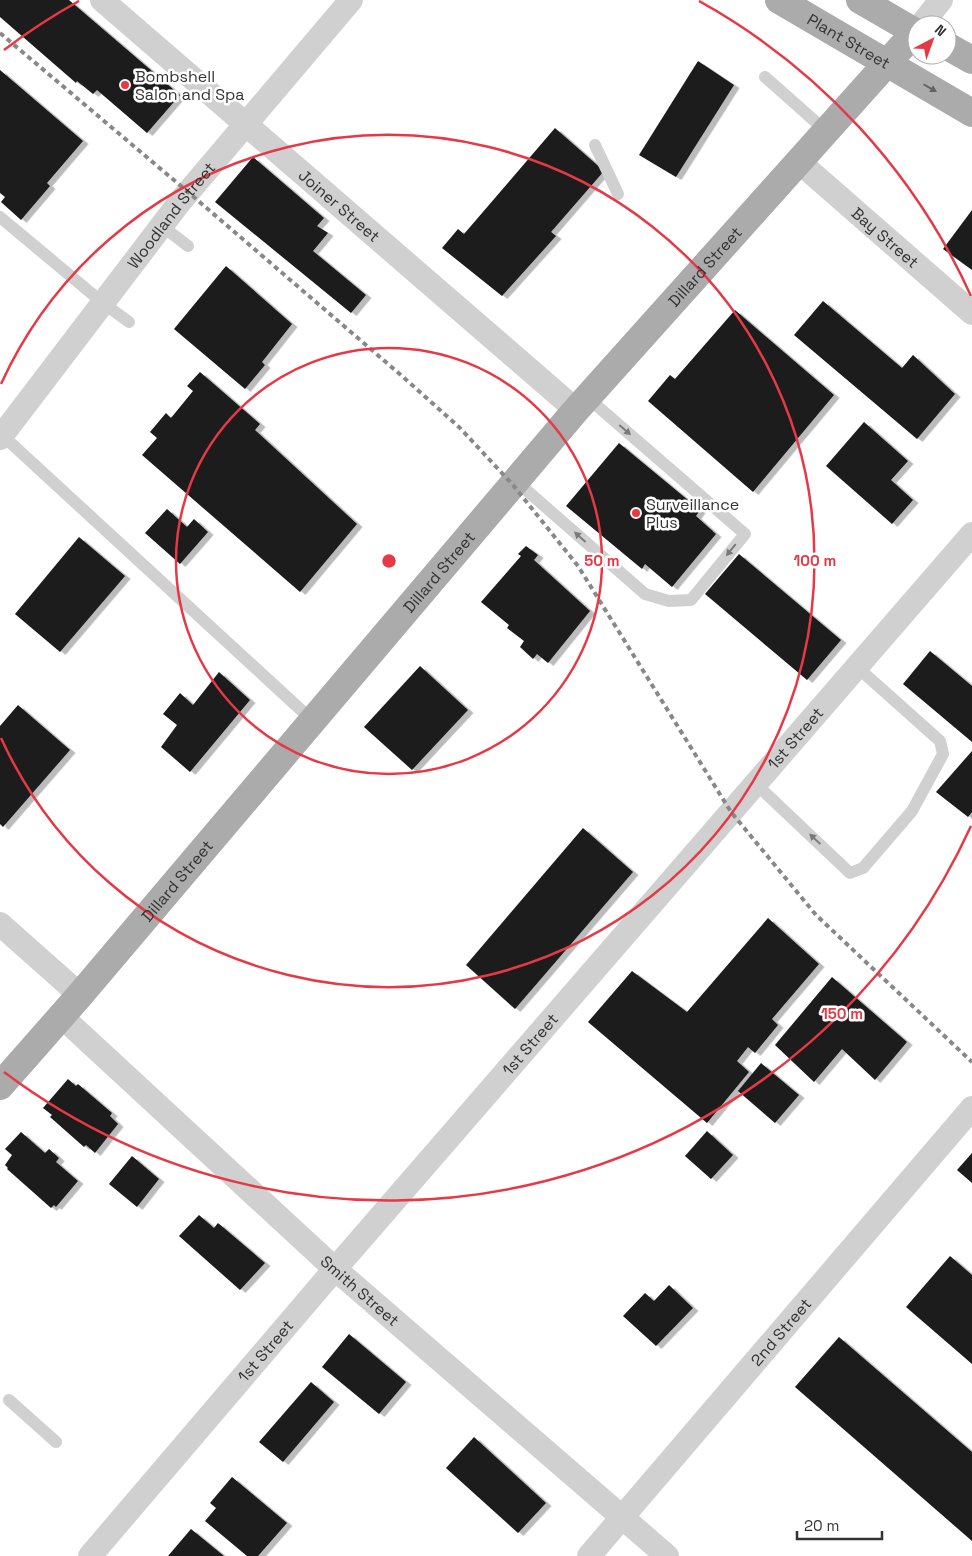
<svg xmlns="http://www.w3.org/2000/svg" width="972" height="1556" font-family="'Space Grotesk',sans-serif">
	<defs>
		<filter id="shadow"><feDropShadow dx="5.5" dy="3" stdDeviation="0" flood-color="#0004"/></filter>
	</defs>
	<rect width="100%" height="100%" fill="#fff"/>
	<!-- building -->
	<g fill="#1a1a1a" filter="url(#shadow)">
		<polygon points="0,0 69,0 180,95 147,133 97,90 93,94 77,81 76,83 0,17"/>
		<polygon points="698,61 734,85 676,177 639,155"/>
		<polygon points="0,70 83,141 47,183 50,186 21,220 1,202 5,197 0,193"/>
		<polygon points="555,128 604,171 551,232 556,236 502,296 442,248 458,229 464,234"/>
		<polygon points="253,157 324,218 317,226 328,233 313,251 366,295 351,313 215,202"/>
		<polygon points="972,210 972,270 943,249"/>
		<polygon points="226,266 292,324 262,362 265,365 245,389 174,329"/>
		<polygon points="823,301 902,368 913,355 955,394 917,439 794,335"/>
		<polygon points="735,310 834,395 753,492 648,401 670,375 675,379"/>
		<polygon points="200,372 260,424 255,430 357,524 300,592 142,455 157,438 150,432 166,413 171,418 193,391 187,386"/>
		<polygon points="864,422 908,461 891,480 913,500 892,524 826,466"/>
		<polygon points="619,443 700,510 696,516 716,534 672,587 645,564 642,569 566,506"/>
		<polygon points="167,509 187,527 194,519 208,532 180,564 145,533"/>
		<polygon points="79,537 125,576 60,652 15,614"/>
		<polygon points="526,546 538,555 534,560 590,611 548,663 537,654 533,659 520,647 524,641 507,628 509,625 481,602 521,556 518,554"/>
		<polygon points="739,554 841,640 807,680 705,594"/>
		<polygon points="930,651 972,686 972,742 903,684"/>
		<polygon points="420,666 468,710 412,770 364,727"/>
		<polygon points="219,672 250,700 190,772 161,747 177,725 163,714 180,693 193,705"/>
		<polygon points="18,705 70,750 3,827 0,824 0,726"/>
		<polygon points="972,751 972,812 968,817 936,792"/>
		<polygon points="583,828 633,872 515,1009 466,965"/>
		<polygon points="768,918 819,964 772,1019 778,1025 755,1053 748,1047 737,1061 749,1072 707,1123 588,1022 632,971 687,1012"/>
		<polygon points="832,977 907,1042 875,1080 842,1049 814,1082 775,1045"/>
		<polygon points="761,1063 799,1095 775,1123 738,1091"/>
		<polygon points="68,1079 76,1086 78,1084 112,1113 110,1116 118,1124 95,1153 86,1145 84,1147 50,1117 52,1115 43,1108"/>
		<polygon points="707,1131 733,1155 711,1179 685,1156"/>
		<polygon points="21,1132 45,1153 49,1149 59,1158 56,1162 78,1181 56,1207 54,1205 51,1208 7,1169 8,1168 5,1165 12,1155 5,1149"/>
		<polygon points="972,1153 972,1183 957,1170"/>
		<polygon points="132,1156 159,1179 137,1207 109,1184"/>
		<polygon points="199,1215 214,1228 218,1223 265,1263 240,1290 179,1236"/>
		<polygon points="950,1256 972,1275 972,1364 906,1307"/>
		<polygon points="669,1285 693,1308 656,1346 623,1316 645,1293 654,1301"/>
		<polygon points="349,1334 406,1382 379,1414 322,1367"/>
		<polygon points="839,1337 972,1452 972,1541 795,1387"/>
		<polygon points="311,1382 334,1402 283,1462 259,1442"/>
		<polygon points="474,1437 546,1503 518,1533 446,1468"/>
		<polygon points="232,1477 287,1523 258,1556 247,1556 205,1521 216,1508 210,1503"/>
		<polygon points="191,1529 224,1556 168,1556"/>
	</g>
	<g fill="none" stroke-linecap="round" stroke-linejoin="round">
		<!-- lane -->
		<g stroke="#d0d0d0" stroke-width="12">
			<polyline points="765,77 826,131"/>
			<polyline points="595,145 618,194"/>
			<polyline points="0,217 103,303 129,322"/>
			<polyline points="162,226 188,246"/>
			<polyline points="2,435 313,721"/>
			<polyline points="516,481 645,594 669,601 691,600 745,534 588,398"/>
			<polyline points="756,784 850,873 863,868 912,811 943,754 940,741 857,667"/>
			<polyline points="9,1400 56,1442"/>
		</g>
		<!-- street -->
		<g stroke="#d0d0d0" stroke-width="24">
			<path id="s1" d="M102 0 576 410"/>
			<polyline points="921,25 941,0"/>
			<path id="s2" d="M798 161 972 313"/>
			<path id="s3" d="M0 438 179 203 351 0"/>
			<polyline points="0,924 80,995"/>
			<path id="s4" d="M61 1016 335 1269 667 1556"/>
			<path id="s5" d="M90 1556 335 1269 972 534"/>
			<path id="s6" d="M589 1556 972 1108"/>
		</g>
		<!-- primary -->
		<g stroke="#ababab" stroke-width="28">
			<path id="s7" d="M779 0 972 113"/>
			<polyline points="860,0 917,33"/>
			<polyline points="947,46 972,60"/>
			<path id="s8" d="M0 1086 80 995 576 410 915 32"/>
		</g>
		<!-- rail -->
		<polyline stroke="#888" stroke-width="4" stroke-dasharray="5 4" stroke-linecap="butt" points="0,33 188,192 402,376 460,428 513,485 578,566 731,812 816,915 972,1062"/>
	</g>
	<!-- one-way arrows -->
	<defs><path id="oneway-solid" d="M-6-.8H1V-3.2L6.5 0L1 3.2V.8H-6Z" transform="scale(1.25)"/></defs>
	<use fill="#636363" href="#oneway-solid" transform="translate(930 88) rotate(30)"/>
	<g fill="#7a7a7a">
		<use href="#oneway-solid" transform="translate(625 430) rotate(41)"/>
		<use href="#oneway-solid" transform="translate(580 537) rotate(-138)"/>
		<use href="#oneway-solid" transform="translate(731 550) rotate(129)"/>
		<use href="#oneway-solid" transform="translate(815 839) rotate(-137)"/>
	</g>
	<!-- distance rings -->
	<g fill="none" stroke="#e63946" stroke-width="2.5">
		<circle cx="389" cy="561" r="213"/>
		<path d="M1 384A426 426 0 1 1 1 738"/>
		<path d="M971 826A640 640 0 0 1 4 1072M4 50A640 640 0 0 1 79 1M699 1A640 640 0 0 1 971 296"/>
	</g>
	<!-- markers -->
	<g fill="#e63946" stroke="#fff" stroke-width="2">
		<circle cx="125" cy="85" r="5"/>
		<circle cx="636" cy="513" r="5"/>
	</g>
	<g text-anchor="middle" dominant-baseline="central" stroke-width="5" stroke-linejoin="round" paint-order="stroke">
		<!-- street labels -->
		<g font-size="16" fill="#333" stroke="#fff">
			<text stroke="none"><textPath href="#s7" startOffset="81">Plant Street</textPath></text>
			<text stroke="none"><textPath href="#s1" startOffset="314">Joiner Street</textPath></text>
			<text stroke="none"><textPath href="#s3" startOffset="281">Woodland Street</textPath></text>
			<text stroke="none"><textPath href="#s2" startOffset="116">Bay Street</textPath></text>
			<text stroke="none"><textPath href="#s8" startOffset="1081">Dillard Street</textPath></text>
			<text stroke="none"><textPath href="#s8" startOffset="676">Dillard Street</textPath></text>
			<text stroke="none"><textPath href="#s5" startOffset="1080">1st Street</textPath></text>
			<text stroke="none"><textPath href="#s8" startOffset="271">Dillard Street</textPath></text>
			<text stroke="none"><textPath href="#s5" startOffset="675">1st Street</textPath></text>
			<text stroke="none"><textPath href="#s4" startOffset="406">Smith Street</textPath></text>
			<text stroke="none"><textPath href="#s6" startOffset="295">2nd Street</textPath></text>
			<text stroke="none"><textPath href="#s5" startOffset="270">1st Street</textPath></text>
		</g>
		<!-- poi labels -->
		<g font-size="16" fill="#333" stroke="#fff" text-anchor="start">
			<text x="135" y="76">Bombshell<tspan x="135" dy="18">Salon and Spa</tspan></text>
			<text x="646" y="504">Surveillance<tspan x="646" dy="18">Plus</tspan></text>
		</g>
	</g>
	<circle cx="389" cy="561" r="8" fill="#e63946" stroke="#fff" stroke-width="2.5"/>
	<g font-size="15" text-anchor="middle" font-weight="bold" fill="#e63946" stroke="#fff" stroke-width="5" stroke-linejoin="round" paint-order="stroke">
		<text x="602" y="566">50 m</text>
		<text x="815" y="566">100 m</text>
		<text x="842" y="1019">150 m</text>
	</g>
	<!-- north arrow -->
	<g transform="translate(932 40) rotate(41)"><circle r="24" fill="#ffffff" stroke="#adadad"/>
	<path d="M0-4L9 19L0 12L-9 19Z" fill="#e63946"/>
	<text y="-8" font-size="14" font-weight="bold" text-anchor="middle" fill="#333333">N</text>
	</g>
	<!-- scale -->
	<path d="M797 1531v8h85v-8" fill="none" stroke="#333333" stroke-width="2.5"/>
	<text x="804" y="1531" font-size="15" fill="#333333" stroke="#ffffff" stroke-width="4" paint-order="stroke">20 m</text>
</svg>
